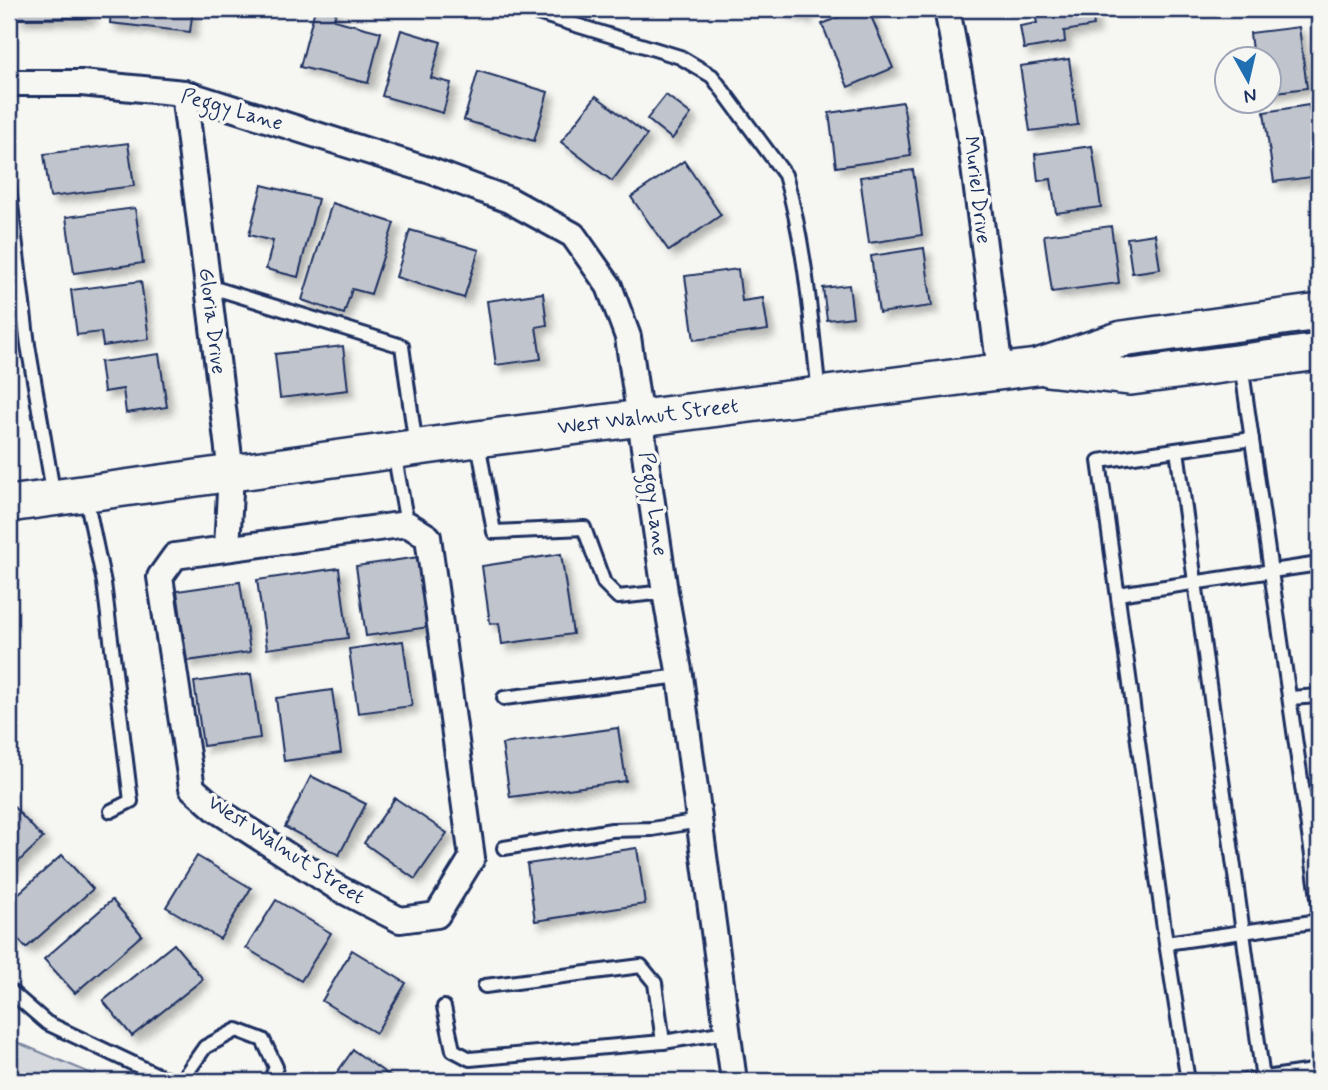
<svg xmlns="http://www.w3.org/2000/svg" width="1328" height="1090" font-family="Mynerve,sans-serif">
	<defs>
		<filter id="shadow"><feDropShadow dx="6" dy="6" stdDeviation="3.5" flood-color="#0004"/></filter>
	</defs>
	<rect width="100%" height="100%" fill="#f6f6f2"/>
	<filter id="ink" filterUnits="userSpaceOnUse"><feTurbulence type="fractalNoise" baseFrequency=".0143" numOctaves="2"/><feDisplacementMap in="SourceGraphic" scale="14" xChannelSelector="R" yChannelSelector="G"/><feConvolveMatrix kernelMatrix="1 2 1 2 8 2 1 2 1" color-interpolation-filters="sRGB"/></filter>
	<g filter="url(#ink)">
		<!-- green -->
		<polygon fill="#d6d9dd" stroke="#78849e" stroke-width="2" points="9,1039 109,1081 9,1081"/>
		<!-- water -->
		<polygon fill="#abb2c0" stroke="#717e99" stroke-width="2" points="9,1068 43,1081 9,1081"/>
		<!-- building -->
		<g fill="#c0c4cd" stroke="#1b2f5e" stroke-width="2" filter="url(#shadow)">
			<polygon points="17,9 90,9 90,18 17,19"/>
			<polygon points="111,9 193,9 190,32 110,23"/>
			<polygon points="315,9 337,9 334,20 381,32 368,83 300,67"/>
			<polygon points="775,9 808,9 806,17"/>
			<polygon points="858,9 868,9 893,68 848,87 822,24"/>
			<polygon points="1034,9 1092,9 1094,26 1064,31 1065,42 1024,49 1020,26 1037,23"/>
			<polygon points="1299,27 1307,88 1268,93 1268,60 1253,60 1250,33"/>
			<polygon points="401,30 441,42 431,78 451,83 443,113 382,96"/>
			<polygon points="1069,59 1078,125 1030,131 1020,66"/>
			<polygon points="478,71 548,92 534,141 464,120"/>
			<polygon points="666,95 691,114 672,139 647,119"/>
			<polygon points="596,96 647,135 612,181 561,142"/>
			<polygon points="903,102 911,156 836,167 829,113"/>
			<polygon points="1309,105 1319,176 1274,182 1264,112"/>
			<polygon points="128,143 134,186 50,197 44,154"/>
			<polygon points="1092,146 1101,207 1056,213 1051,179 1038,181 1035,154"/>
			<polygon points="684,161 721,215 669,251 631,197"/>
			<polygon points="913,170 922,235 869,243 860,177"/>
			<polygon points="262,185 318,199 298,277 266,269 273,241 249,235"/>
			<polygon points="332,203 394,223 371,294 352,289 344,314 302,300"/>
			<polygon points="135,208 143,263 74,273 66,217"/>
			<polygon points="1111,226 1119,283 1052,292 1044,235"/>
			<polygon points="410,230 479,250 464,298 396,277"/>
			<polygon points="1155,234 1160,269 1132,273 1127,238"/>
			<polygon points="924,248 932,306 879,313 871,256"/>
			<polygon points="738,269 742,301 763,298 768,330 694,340 685,276"/>
			<polygon points="141,281 149,339 103,346 101,332 77,335 71,290"/>
			<polygon points="849,285 853,317 827,320 823,288"/>
			<polygon points="543,293 547,325 536,327 541,359 496,365 487,301"/>
			<polygon points="343,346 348,390 280,398 275,354"/>
			<polygon points="159,354 167,407 126,413 123,389 104,392 100,362"/>
			<polygon points="561,554 573,634 502,644 499,623 490,624 482,566"/>
			<polygon points="419,557 429,627 366,636 356,566"/>
			<polygon points="339,568 348,638 267,649 257,580"/>
			<polygon points="240,582 250,652 187,661 177,591"/>
			<polygon points="403,641 412,706 358,713 349,649"/>
			<polygon points="251,674 260,738 203,746 194,682"/>
			<polygon points="332,690 341,753 284,761 276,698"/>
			<polygon points="618,728 626,781 510,797 502,744"/>
			<polygon points="311,776 366,804 339,855 285,827"/>
			<polygon points="395,798 447,833 415,879 364,843"/>
			<polygon points="11,804 43,838 9,871 9,807"/>
			<polygon points="637,848 645,904 535,921 527,864"/>
			<polygon points="62,855 93,889 26,948 9,929 9,902"/>
			<polygon points="197,856 251,888 220,939 166,907"/>
			<polygon points="112,900 142,935 75,993 44,959"/>
			<polygon points="276,900 331,933 301,981 246,948"/>
			<polygon points="174,944 203,979 132,1036 103,1001"/>
			<polygon points="352,950 406,983 376,1033 322,1001"/>
			<polygon points="353,1050 397,1081 331,1081"/>
		</g>
		<g fill="none" stroke-linecap="round" stroke-linejoin="round">
			<!-- lane casing -->
			<g stroke="#1b2f5e" stroke-width="18">
				<g id="lane">
					<path d="M524 9 680 57 712 76 785 175C806 246 811 322 819 394"/>
					<polyline points="9,188 28,345 54,497"/>
					<polyline points="208,286 402,346 416,447"/>
					<polyline points="1241,364 1319,904"/>
					<polyline points="1252,439 1099,461 1166,943 1319,921"/>
					<polyline points="478,442 494,532 584,528 604,583 618,597 665,592"/>
					<polyline points="1177,450 1263,1079"/>
					<polyline points="394,452 407,524"/>
					<polyline points="86,497 104,583 131,801 111,811"/>
					<polyline points="1118,594 1319,564"/>
					<polyline points="504,698 680,676"/>
					<polyline points="1290,698 1319,696"/>
					<polyline points="504,848 612,830 652,829 699,821"/>
					<polyline points="1166,943 1188,1081"/>
					<polyline points="485,986 641,966 655,983 663,1042 727,1032"/>
					<polyline points="9,990 47,1023 170,1081"/>
					<polyline points="444,1007 453,1050 470,1059 663,1042"/>
					<polyline points="181,1081 205,1047 237,1030 263,1040 276,1067 270,1081"/>
					<polyline points="1245,1081 1319,1070"/>
				</g>
			</g>
			<!-- street casing -->
			<g stroke="#1b2f5e" stroke-width="30">
				<g id="street">
					<polyline points="947,9 969,127 1000,371"/>
					<polyline points="9,83 81,83 184,93 431,171 509,200 573,235 609,286 628,337 665,592 680,676 734,1081"/>
					<polyline points="184,93 231,473 227,548"/>
					<polygon points="407,524 428,537 472,858 437,915 400,920 338,888 217,810 192,788 160,577 175,556"/>
				</g>
			</g>
			<!-- secondary casing -->
			<g stroke="#1b2f5e" stroke-width="40">
				<g id="secondary">
					<polyline points="1048,368 1131,377 1319,352"/>
					<polyline points="9,504 477,439 1037,367 1122,339 1319,312"/>
				</g>
			</g>
			<!-- lane -->
			<use href="#lane" stroke="#f6f6f2" stroke-width="12"/>
			<!-- street -->
			<use href="#street" stroke="#f6f6f2" stroke-width="24"/>
			<!-- secondary -->
			<use href="#secondary" stroke="#f6f6f2" stroke-width="35"/>
		</g>
	</g>
	<g text-anchor="middle" dominant-baseline="central" stroke-width="7" stroke-linejoin="round" paint-order="stroke">
		<!-- street labels -->
		<g font-size="21" fill="#1b2f5e" stroke="#f6f6f2">
			<text transform="translate(232 110) rotate(16)">Peggy Lane</text>
			<text transform="translate(977 190) rotate(83)">Muriel Drive</text>
			<text transform="translate(212 321) rotate(83)">Gloria Drive</text>
			<text transform="translate(648 417) rotate(-7)">West Walnut Street</text>
			<text transform="translate(653 504) rotate(82)">Peggy Lane</text>
			<text transform="translate(286 850) rotate(33)">West Walnut Street</text>
		</g>
	</g>
	<!-- margin -->
	<rect width="1328" height="1090" fill="none" stroke="#f6f6f2" stroke-width="35"/>
	<rect x="18" y="18" width="1293" height="1055" fill="none" stroke="#1b2f5e" stroke-width="2.5" filter="url(#ink)"/>
	<!-- north arrow -->
	<g transform="translate(1248 80) rotate(172)"><circle r="33" fill="#f6f6f2" stroke="#9ea6b7" stroke-width="2"/>
	<path d="M0-5L12 26L0 18L-12 26Z" fill="#1f6fb2"/>
	<text y="-10" font-size="19" font-weight="bold" text-anchor="middle" fill="#1b2f5e">N</text>
	</g>
</svg>
